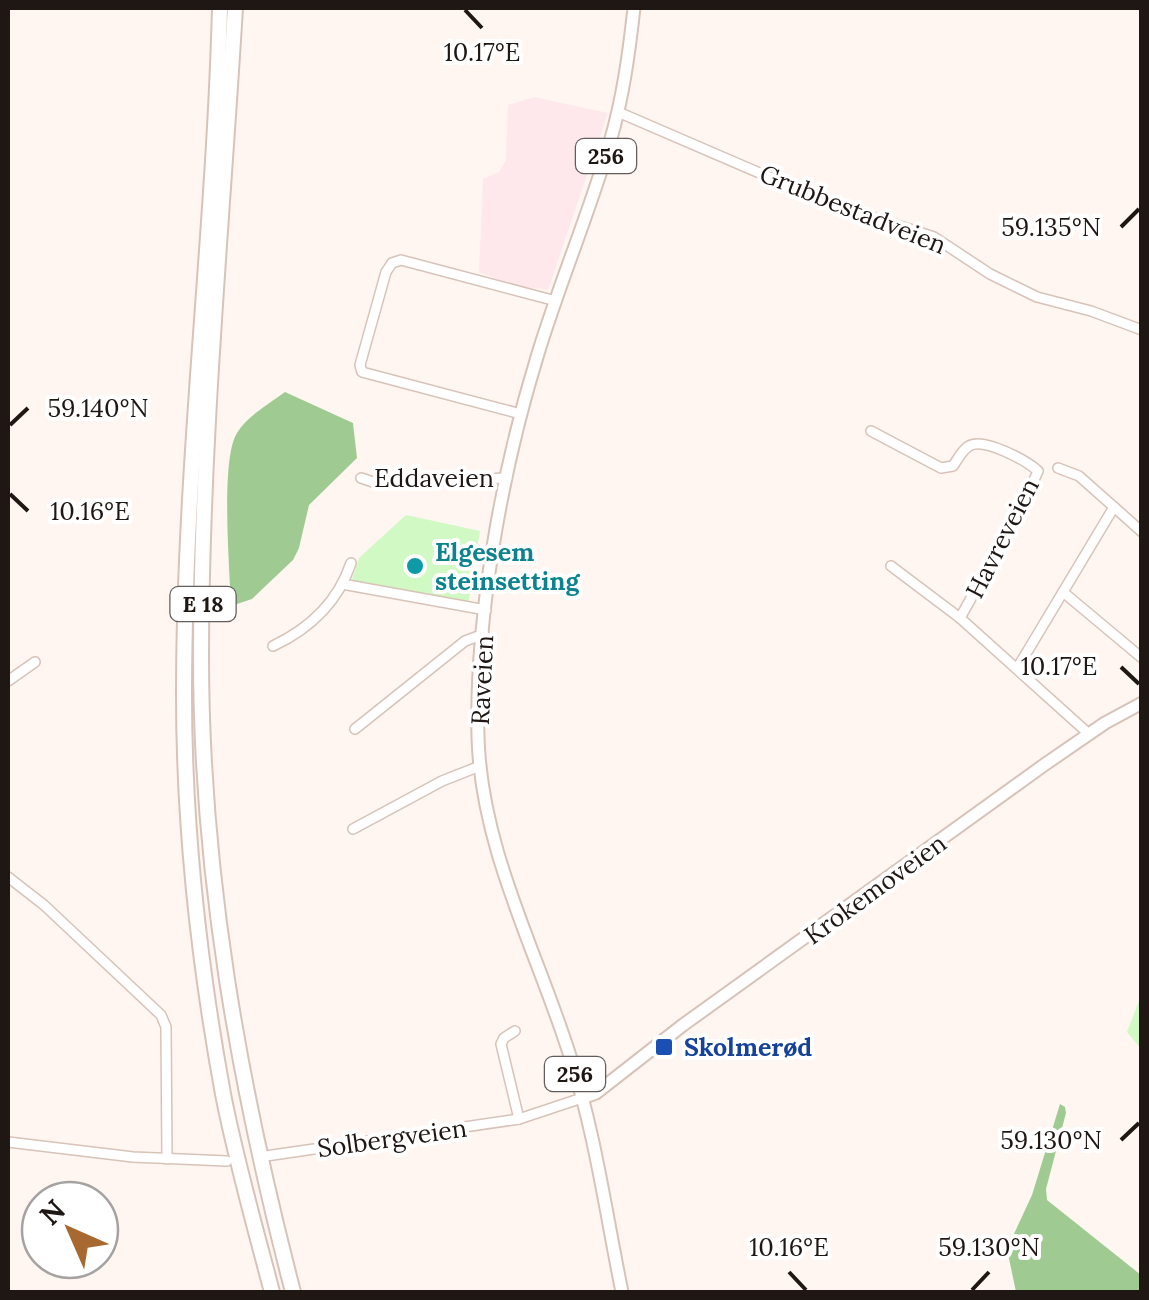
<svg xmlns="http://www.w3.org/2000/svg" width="1149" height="1300" font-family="Lora,serif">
	<rect width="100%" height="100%" fill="#fff6f2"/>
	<!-- industrial -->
	<polygon fill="#fee8eb" points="534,97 608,113 548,290 512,285 479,272 483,179 499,172 506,160 508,105"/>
	<!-- green -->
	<g fill="#d0f9c3">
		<polygon points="406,515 480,531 468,605 357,584 352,580 359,558"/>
		<polygon points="1141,996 1141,1049 1127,1032"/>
	</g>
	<!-- forest -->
	<g fill="#9fcb92">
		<path d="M285 392 353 423 357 458 309 505 299 548 293 560 252 599 231 606C230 570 220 460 237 433 247 416 269 404 285 392Z"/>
		<polygon points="1060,1104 1065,1107 1066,1113 1046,1189 1047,1200 1141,1275 1141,1292 1016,1292 1007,1249 1032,1195"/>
	</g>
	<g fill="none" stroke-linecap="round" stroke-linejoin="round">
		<!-- minor casing -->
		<g stroke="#d8c3b9" stroke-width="12">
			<g id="minor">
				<polyline points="618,112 829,203 934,237 990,274 1037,297 1091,311 1142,330"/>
				<polyline points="521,414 362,372 360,365 386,272 392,263 401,260 556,301"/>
				<path d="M871 431 941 468 953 466C958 459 962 450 969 446 984 437 1027 461 1038 471L1023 505 960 618"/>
				<polyline points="361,478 376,483 507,478"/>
				<polyline points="1114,507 1142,532"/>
				<polyline points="891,566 960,618 1089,734"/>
				<polyline points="342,584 486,610"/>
				<polyline points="1063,592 1142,658"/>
				<path d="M273 646C309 629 338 602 351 563"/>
				<polyline points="1018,667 1114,507 1079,476 1058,468"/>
				<polyline points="8,681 35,662"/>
				<polyline points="355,729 465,641 484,634"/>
				<polyline points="353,829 442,781 480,766"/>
				<polyline points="8,877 44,905 161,1015 166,1027 167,1159"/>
				<polyline points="515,1031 504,1038 501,1044 519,1119"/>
				<polyline points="8,1142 133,1157 227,1161"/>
				<polyline points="266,1156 519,1119 582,1098"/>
			</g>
		</g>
		<!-- major casing -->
		<g stroke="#d8c3b9" stroke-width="15">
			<g id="major">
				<polyline points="582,1098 596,1093 683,1025 1044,765 1105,723 1142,703"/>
				<path d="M622 1292C606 1214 595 1132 570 1056 537 951 481 849 478 737 475 618 502 471 537 357 559 284 589 214 610 142 623 98 629 53 634 8"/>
			</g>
		</g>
		<!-- highway casing -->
		<g stroke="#d8c3b9" stroke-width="18">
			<g id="highway">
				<path d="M220 8C214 237 184 465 184 695 184 828 199 963 223 1094 236 1161 255 1227 272 1292"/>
				<path d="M235 8C222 224 201 441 201 657 201 873 239 1085 293 1292"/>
			</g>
		</g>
		<!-- minor -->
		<use href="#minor" stroke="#fff" stroke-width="9"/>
		<!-- major -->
		<use href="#major" stroke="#fff" stroke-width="11"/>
		<!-- highway -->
		<use href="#highway" stroke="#fff" stroke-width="14"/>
	</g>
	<!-- ticks -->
	<path fill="none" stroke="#1f1714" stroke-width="4" d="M465 10 482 28M1121 227 1139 209M10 425 28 408M10 494 28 511M1121 667 1139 684M1121 1140 1139 1123M789 1272 806 1290M972 1290 989 1272"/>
	<!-- markers -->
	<circle fill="#0f9aa8" stroke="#fff" stroke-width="4" cx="415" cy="566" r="10"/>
	<rect fill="#1a4fb4" stroke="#fff" stroke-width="4" x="654" y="1037" width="20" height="20" rx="5"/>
	<g text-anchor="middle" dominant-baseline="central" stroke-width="8" stroke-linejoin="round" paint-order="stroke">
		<!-- shield labels -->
		<g fill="#fff" stroke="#625d5a" stroke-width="2.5">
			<rect x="576" y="139" width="60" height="34" rx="8"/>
			<rect x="170.5" y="587" width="65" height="34" rx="8"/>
			<rect x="545" y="1057" width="60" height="34" rx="8"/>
		</g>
		<g font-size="22" font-weight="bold" fill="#1f1714">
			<text x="606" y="156">256</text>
			<text x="203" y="604">E 18</text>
			<text x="575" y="1074">256</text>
		</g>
		<!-- street labels -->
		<g font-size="25" fill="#1f1714" stroke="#fff">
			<text transform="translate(853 209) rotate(22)">Grubbestadveien</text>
			<text x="434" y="478">Eddaveien</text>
			<text transform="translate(1002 538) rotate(-63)">Havreveien</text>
			<text transform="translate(482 680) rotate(-87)">Raveien</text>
			<text transform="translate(875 889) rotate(-36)">Krokemoveien</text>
			<text transform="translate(392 1138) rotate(-8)">Solbergveien</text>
		</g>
		<!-- culture labels -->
		<g font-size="25" font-weight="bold" fill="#0d838f" stroke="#fff" text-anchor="start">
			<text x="435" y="552">Elgesem<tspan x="435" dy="29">steinsetting</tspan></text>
		</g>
		<!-- transit labels -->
		<g font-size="25" font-weight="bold" fill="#164399" stroke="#fff" text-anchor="start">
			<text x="684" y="1047">Skolmerød</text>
		</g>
	</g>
	<g font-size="25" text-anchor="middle" fill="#1f1714" stroke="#fff" stroke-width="8" stroke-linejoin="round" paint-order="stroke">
		<text x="482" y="61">10.17°E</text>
		<text x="1051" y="236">59.135°N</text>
		<text x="98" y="417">59.140°N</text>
		<text x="90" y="520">10.16°E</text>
		<text x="1059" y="675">10.17°E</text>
		<text x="1051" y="1149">59.130°N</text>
		<text x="789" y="1256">10.16°E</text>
		<text x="989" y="1256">59.130°N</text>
	</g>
	<!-- border -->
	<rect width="1149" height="1300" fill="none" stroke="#1f1714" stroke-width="20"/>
	<!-- north arrow -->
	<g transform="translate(70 1230) rotate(315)"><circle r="48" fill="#ffffff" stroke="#a5a2a1" stroke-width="2.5"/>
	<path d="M0-8L18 38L0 25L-18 38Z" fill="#a86930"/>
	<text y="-15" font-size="28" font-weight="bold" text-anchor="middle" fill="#1f1714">N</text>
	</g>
</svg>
